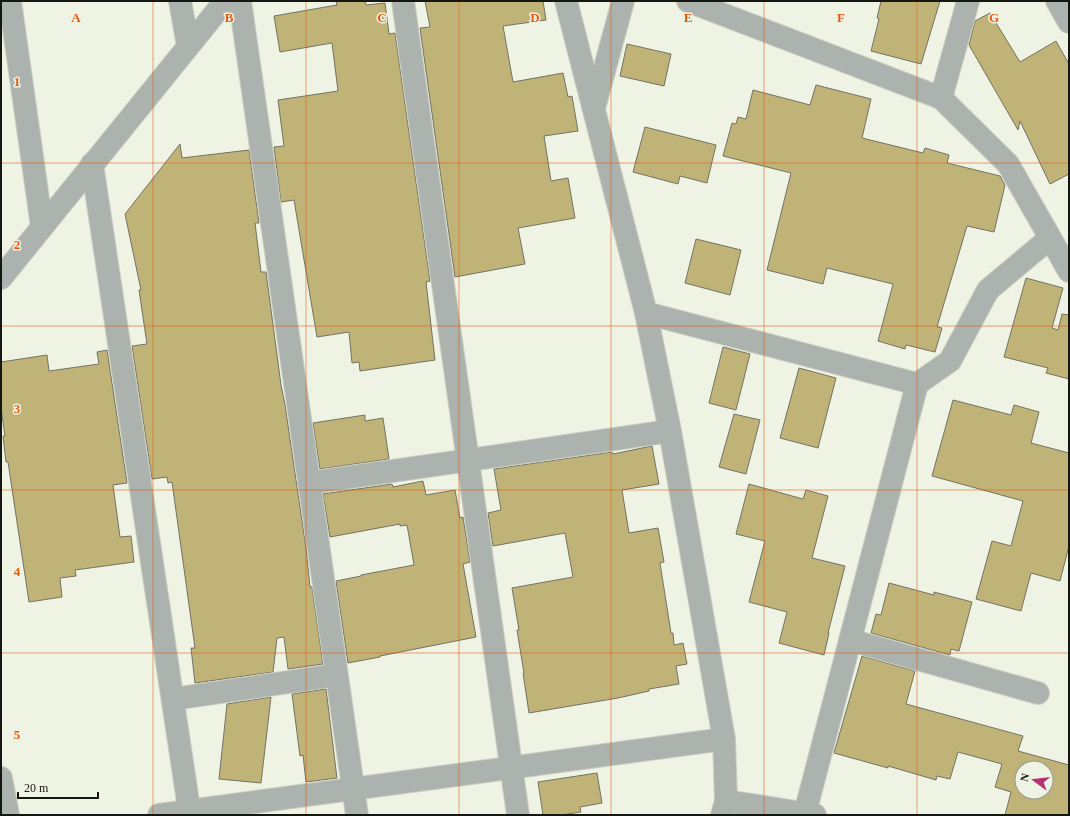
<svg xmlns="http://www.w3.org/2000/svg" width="1070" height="816" font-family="'Times New Roman',serif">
	<rect width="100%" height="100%" fill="#eef3e4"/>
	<!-- building -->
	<g fill="#c0b377" stroke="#747264" fill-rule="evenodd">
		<polygon points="336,1 365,1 366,5 385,3 389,34 395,33 430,281 426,282 435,360 360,371 359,362 352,363 349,332 317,337 294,200 281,202 274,147 284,146 278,100 338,91 332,43 280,52 274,16 337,5"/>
		<polygon points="425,1 543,1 546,20 503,26 513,82 563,73 568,97 572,96 578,131 544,136 551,181 568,178 575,218 518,228 525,264 455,277 420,28 430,27"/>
		<polygon points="881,1 940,1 921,64 871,51 879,19 877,18"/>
		<polygon points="990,13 1020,62 1056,41 1069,64 1069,174 1050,184 1020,121 1018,130 969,45 975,21"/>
		<polygon points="627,44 671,54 664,86 620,76"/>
		<polygon points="816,85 871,99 862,138 923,153 925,148 949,155 947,163 1000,176 1005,185 994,232 967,226 937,327 942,328 935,352 906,345 905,349 878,341 893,284 827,268 823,284 767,270 791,173 723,156 732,123 736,124 738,117 746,119 753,90 810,105"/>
		<polygon points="645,127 716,145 707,183 680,176 678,184 633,172"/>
		<polygon points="180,144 182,158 249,150 259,223 255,223 261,272 266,272 281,385 285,405 306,548 310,587 312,587 323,664 288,669 284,637 277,638 273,672 195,683 191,648 195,648 172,482 168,483 167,477 152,479 132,346 147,344 139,290 141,290 125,214"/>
		<polygon points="696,239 741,250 730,295 685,283"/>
		<polygon points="1026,278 1063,288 1052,328 1058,330 1062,314 1069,315 1069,379 1046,373 1048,368 1004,357"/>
		<polygon points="723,347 750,354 736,410 709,403"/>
		<polygon points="107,350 127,483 113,485 120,537 131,536 134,562 75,570 76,576 60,578 62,597 29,602 8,462 6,462 3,436 5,436 1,408 1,362 47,355 49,371 99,364 97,352"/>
		<polygon points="799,368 836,378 818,448 780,438"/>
		<polygon points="953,400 1011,415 1014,405 1039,412 1031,443 1069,453 1069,546 1060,581 1031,573 1021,611 976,599 992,541 1011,546 1023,501 932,476"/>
		<polygon points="734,414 760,420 746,474 719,467"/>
		<polygon points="365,415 365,421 383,418 389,459 320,469 313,423"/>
		<polygon points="652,446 659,484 622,490 629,533 658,528 664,562 660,563 671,633 673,633 674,645 683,643 687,664 676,666 679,684 649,689 649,691 618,698 529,713 523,673 524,673 517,630 519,630 512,588 573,577 565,533 493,546 488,513 501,510 494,469 612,452 613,454"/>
		<polygon points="423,481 426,495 455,490 460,518 463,517 470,562 463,564 476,637 380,656 380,657 348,663 336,581 361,576 361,575 414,565 407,525 400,526 400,524 330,537 323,494 392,484 393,487"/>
		<polygon points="749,484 803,499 806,490 828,496 812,558 845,566 828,633 829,633 824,655 779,643 787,612 749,602 765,541 736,534"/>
		<polygon points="889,583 934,595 934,592 972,602 959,651 951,649 950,655 871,633 876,614 881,615"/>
		<path d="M862 656 915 671 906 704 1023 736 1018 751 1069 765V815H1005L1011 792 995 787 1002 764 958 752 950 779 937 776 936 780 888 766V768L834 753ZM1022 768H1046V792H1022Z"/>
		<polygon points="326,689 337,778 306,782 303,755 300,756 292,694"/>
		<polygon points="271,697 261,783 219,779 227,704"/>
		<polygon points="597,773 602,803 580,807 581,812 561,815 543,815 538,782"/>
	</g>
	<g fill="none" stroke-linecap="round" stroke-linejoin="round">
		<!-- minor casing -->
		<g stroke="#cbd0c2" stroke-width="24">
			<g id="minor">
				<polyline points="10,1 42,227"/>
				<polyline points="180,1 188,46"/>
				<polyline points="240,1 357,815"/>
				<polyline points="403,1 518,815"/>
				<polyline points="566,1 646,313 670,431 724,739 726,801 722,815"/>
				<polyline points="688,1 941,98 1008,164 1069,271"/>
				<polyline points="1057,1 1069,22"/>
				<polyline points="941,98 968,1"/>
				<polyline points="594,108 623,1"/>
				<polyline points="92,164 190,815"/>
				<polyline points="646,313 917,384 950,361 988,290 1050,238"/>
				<polyline points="309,483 670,431"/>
				<polyline points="850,640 1038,693"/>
				<polyline points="173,699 336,675"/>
				<polyline points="1,778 8,815"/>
				<polyline points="726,801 815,815"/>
				<polyline points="805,813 917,384"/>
				<polyline points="159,815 724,739"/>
			</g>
		</g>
		<!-- tertiary casing -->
		<g stroke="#cbd0c2" stroke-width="24">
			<polyline id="tertiary" points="1,278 225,1"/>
		</g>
		<!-- minor -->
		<use href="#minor" stroke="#acb2ad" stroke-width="22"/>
		<!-- tertiary -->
		<use href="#tertiary" stroke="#acb2ad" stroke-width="22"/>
	</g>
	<!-- grid -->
	<path fill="none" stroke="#e8590c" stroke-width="1" stroke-opacity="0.55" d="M153 1V815M306 1V815M459 1V815M611 1V815M764 1V815M917 1V815M1 163H1069M1 326H1069M1 490H1069M1 653H1069"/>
	<g font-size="13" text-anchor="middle" font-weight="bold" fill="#e8590c" stroke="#eef3e4" stroke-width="3" stroke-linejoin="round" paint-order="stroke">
		<text x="76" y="22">A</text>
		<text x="229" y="22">B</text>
		<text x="382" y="22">C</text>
		<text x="535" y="22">D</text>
		<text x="688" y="22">E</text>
		<text x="841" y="22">F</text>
		<text x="994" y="22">G</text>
		<text x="17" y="86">1</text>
		<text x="17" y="249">2</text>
		<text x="17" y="413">3</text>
		<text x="17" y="576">4</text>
		<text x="17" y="739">5</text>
	</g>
	<!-- border -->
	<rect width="1070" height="816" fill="none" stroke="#151711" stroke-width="4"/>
	<!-- north arrow -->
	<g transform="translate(1034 780) rotate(285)"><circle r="19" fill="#eef3e4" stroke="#979b90"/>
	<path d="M0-3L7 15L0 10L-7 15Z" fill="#b93172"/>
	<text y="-6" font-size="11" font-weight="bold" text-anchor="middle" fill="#151711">N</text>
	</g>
	<!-- scale -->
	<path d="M18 792v6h80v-6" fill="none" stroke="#151711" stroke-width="2"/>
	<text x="24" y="792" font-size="12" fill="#151711" stroke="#eef3e4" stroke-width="3" paint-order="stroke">20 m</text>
</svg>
